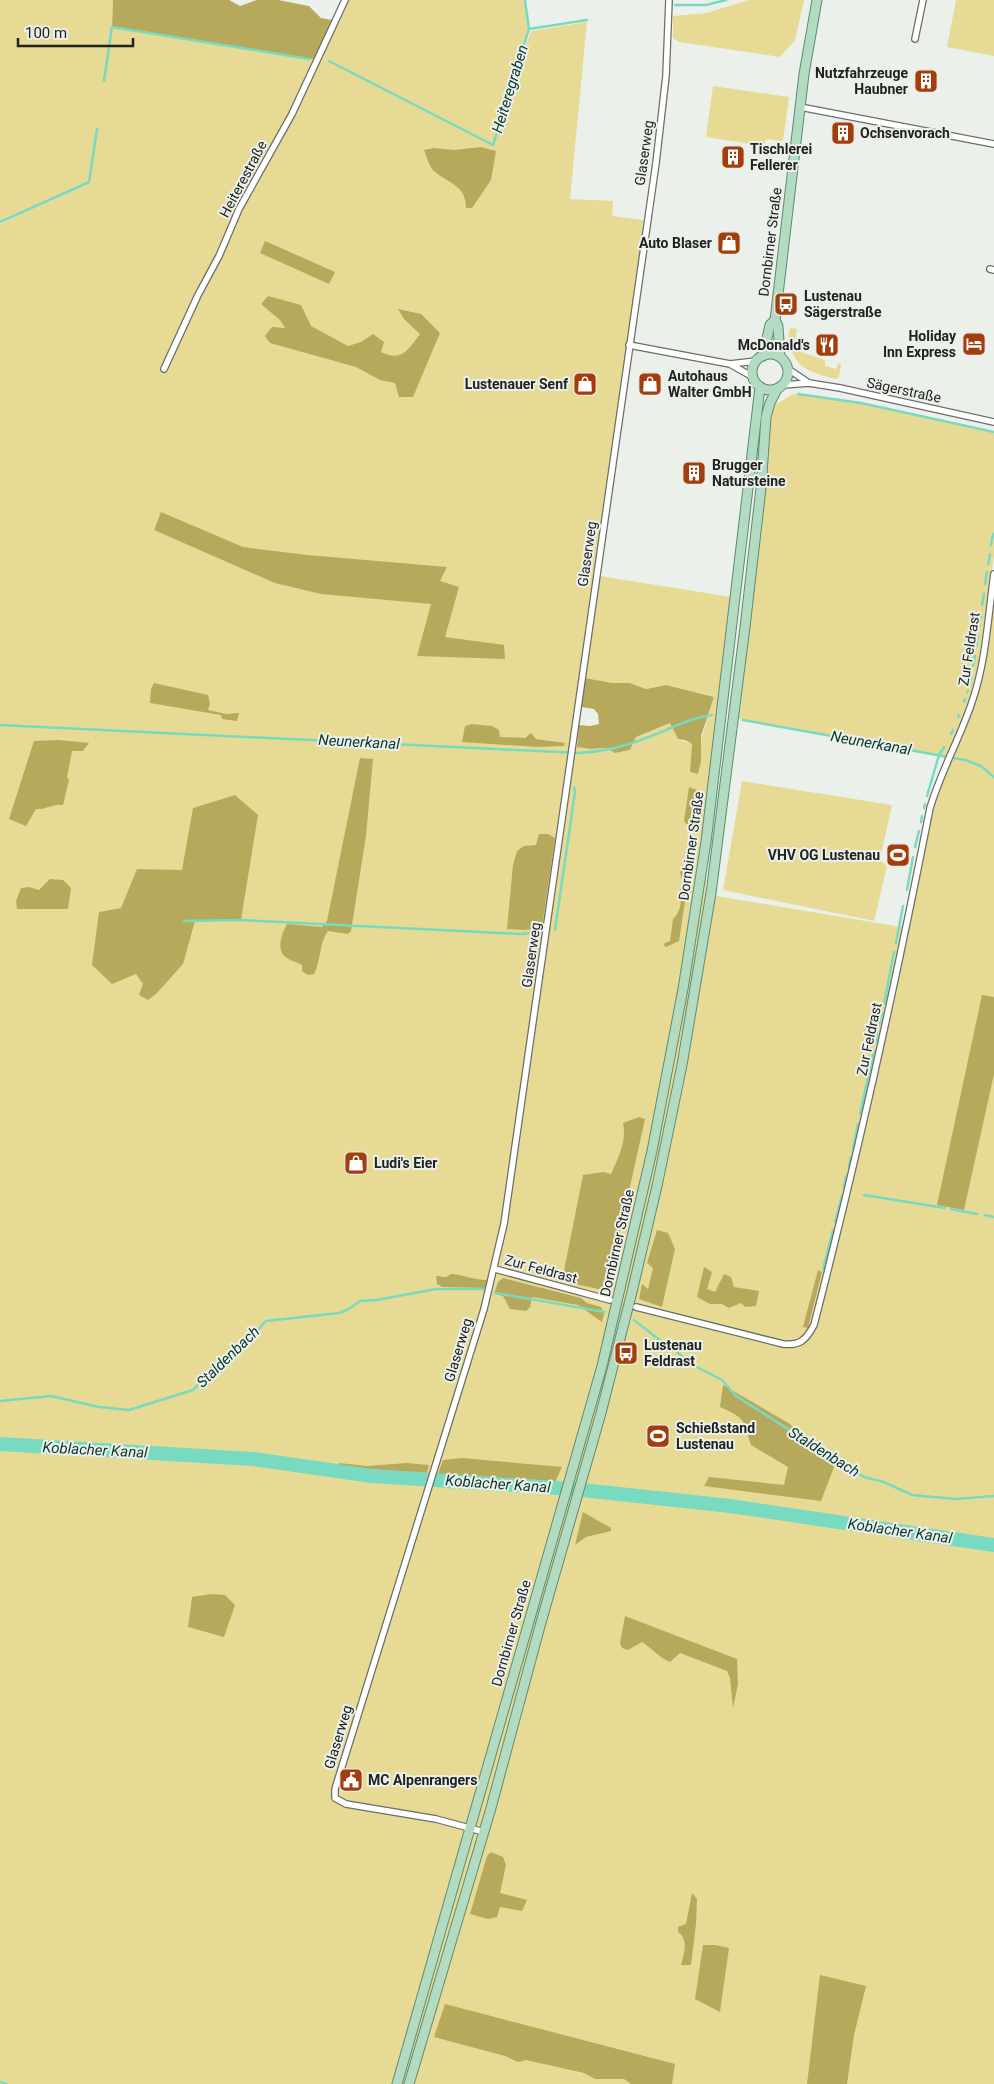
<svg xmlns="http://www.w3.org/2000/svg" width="994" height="2084" font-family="Roboto,sans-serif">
	<rect width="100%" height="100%" fill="#ecf0ea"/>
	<!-- green -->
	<g fill="#e7da95">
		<polygon points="0,0 113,0 112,27 317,60 345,0 525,0 529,29 505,106 531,31 587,22 570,199 613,201 612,216 643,220 640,267 570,746 590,749 606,748 615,753 630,750 636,737 670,723 678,739 692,744 691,772 714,697 666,685 646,689 630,683 612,683 585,678 600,576 731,597 718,716 705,894 901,927 919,873 937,795 979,690 994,598 994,1540 745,1503 563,1483 560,1491 831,1524 994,1548 994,2084 0,2084 0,224 31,209 0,222"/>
		<polygon points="748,0 804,0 795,40 780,57 679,42 673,38 673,16 707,13"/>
		<polygon points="956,0 994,0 994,56 947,47"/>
		<polygon points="713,86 789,97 783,141 766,139 764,146 706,137"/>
		<path d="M791 328 797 329 795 341 801 352 825 360V366L836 369 838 363 841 364 839 377 836 379C806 372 789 365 789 331Z"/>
		<polygon points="793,394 861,403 994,432 994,555 978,665 967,709 946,756 739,719 753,597 770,414 772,407"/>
		<polygon points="742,781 892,805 880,859 887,867 874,921 723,890"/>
	</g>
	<!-- forest -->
	<g fill="#b7a95c">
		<polygon points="113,0 229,0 240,6 257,0 278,0 309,6 321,18 337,21 318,60 112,27"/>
		<path d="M481 147 496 151 491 180 472 208H466C466 185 449 184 434 171 429 167 427 157 424 150L434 148 454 150Z"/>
		<polygon points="265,241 335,272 329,284 260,253"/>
		<path d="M268 296 301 305 311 326 348 346 361 342 373 334 384 342 381 352C402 362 408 350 420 334L404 319 398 309 421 314 440 333 413 397H399L395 383 380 380 356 367 270 343 265 336 272 327 285 328 280 320 261 304Z"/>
		<polygon points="161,512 243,547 307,555 447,567 440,581 459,587 445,637 504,645 505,659 417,656 431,604 321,594 275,583 154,530"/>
		<polygon points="585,678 612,683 630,683 646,689 666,685 714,697 701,736 701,761 698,774 690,772 692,744 685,740 678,739 670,723 636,737 630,750 615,753 606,748 590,749 577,747 579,725 590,726 599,724 598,714 594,709 581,707"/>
		<polygon points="154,683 208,695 210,704 208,710 226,714 239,713 237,721 222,719 221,715 150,703 151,689"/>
		<polygon points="471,724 492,726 499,730 500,737 525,738 531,733 536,739 565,743 564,746 538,747 462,742 465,726"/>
		<path d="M59 740 89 743 83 751H72L67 777 69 780 63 805C53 803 46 810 36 809L26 826 9 819 34 741Z"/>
		<path d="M360 758 373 759 366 836 351 931 348 934 328 931C319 943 321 961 314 974L308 975 302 971V965C297 962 291 961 287 958 275 951 282 933 287 924L322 927 327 921Z"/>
		<polygon points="689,787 697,790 695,809 690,824 686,824 684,821"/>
		<polygon points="235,795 258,815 241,920 195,921 183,964 156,994 148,1000 139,995 143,984 136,974 112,984 92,965 99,912 121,908 137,869 182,870 193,808"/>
		<polygon points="539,834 548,834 555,838 542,927 525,930 507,929 513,865 517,851 524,846 536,845"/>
		<path d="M684 866 690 868 679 941 666 947 663 944 670 941 673 919C681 912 682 900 680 890L683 885 680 872Z"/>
		<polygon points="50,879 63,880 71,888 68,909 17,909 16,901 21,888 29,887 39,890"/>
		<polygon points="982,995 994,997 994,1074 964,1210 937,1205"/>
		<path d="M639 1117 645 1119 607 1291 562 1281 583 1175 603 1172 611 1174C618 1158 627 1141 623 1123Z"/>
		<polygon points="657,1230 668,1233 675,1249 662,1307 639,1299 642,1284 648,1289 653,1268 647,1263"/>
		<polygon points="704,1267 712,1272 707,1289 715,1292 724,1274 731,1277 734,1287 759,1291 756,1306 745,1307 741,1303 729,1308 722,1304 710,1304 697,1297"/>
		<polygon points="818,1270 822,1272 808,1328 803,1327"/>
		<path d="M451 1274C464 1275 474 1280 487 1280L485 1288 442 1287 437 1284 436 1276 446 1277Z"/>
		<polygon points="503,1278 581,1298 587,1303 601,1307 604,1314 602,1322 578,1305 532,1297 530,1307 526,1311 510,1309 503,1296 494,1294 498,1282"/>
		<path d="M723 1385 790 1424 831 1460 834 1467 821 1501 704 1486 709 1477 784 1485 788 1467 751 1445C743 1419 745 1418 720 1407Z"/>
		<polygon points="462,1458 562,1467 555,1482 438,1474 443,1460"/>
		<polygon points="339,1463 367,1466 407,1463 429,1465 427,1473 339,1467"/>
		<polygon points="583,1512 611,1528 611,1531 586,1537 575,1545"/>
		<polygon points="211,1594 225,1595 235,1605 224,1637 188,1627 192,1597"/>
		<path d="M625 1616 737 1659 738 1684 733 1708 730 1678 727 1671 680 1653 670 1662C658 1657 653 1649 642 1642L628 1650 622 1648 620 1643Z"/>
		<polygon points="491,1852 503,1857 506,1865 500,1893 527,1900 522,1911 500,1907 497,1917 488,1919 470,1914 487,1856"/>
		<path d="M692 1893 697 1899 696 1924 691 1965H681C684 1955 689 1939 678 1932V1927L686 1924Z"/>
		<polygon points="703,1945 715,1945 729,1948 720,2012 695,1999"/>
		<polygon points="820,1975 866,1986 854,2035 847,2084 807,2084"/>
		<polygon points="445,2004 675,2064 672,2084 631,2084 624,2079 595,2079 584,2073 526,2060 518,2062 505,2056 434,2037"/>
	</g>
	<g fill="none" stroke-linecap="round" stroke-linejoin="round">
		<!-- stream -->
		<g stroke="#79dac2" stroke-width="2.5">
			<polyline points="525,0 529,29"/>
			<polyline points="675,5 706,5 726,0"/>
			<polyline points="329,61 493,145 529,29 587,20"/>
			<polyline points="104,81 112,27 309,59"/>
			<polyline points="0,222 89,182 97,129"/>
			<polyline points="798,394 861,403 994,432"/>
			<polyline points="991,545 993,534"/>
			<polyline points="988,564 990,554"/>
			<polyline points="985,584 987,572"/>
			<polyline points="982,605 984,594"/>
			<polyline points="979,627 981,614"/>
			<polyline points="976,647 978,635"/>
			<polyline points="973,666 975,656"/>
			<polyline points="970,683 971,674"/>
			<polyline points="967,692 968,691"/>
			<polyline points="964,702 965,699"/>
			<polyline points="958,717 959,715"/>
			<polyline points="743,720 965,760 981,766 994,777"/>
			<path d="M0 725 578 753C601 752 624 747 646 738 668 730 689 718 712 715"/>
			<polyline points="951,734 953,730"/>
			<polyline points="927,796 939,755 944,747"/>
			<polyline points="924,808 925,804"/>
			<polyline points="921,822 922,816"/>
			<polyline points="915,847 919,831"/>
			<polyline points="907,890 913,857"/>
			<polyline points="184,921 241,920 521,934 540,932"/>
			<polyline points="555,930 575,792 574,787"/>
			<polyline points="896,943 903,906"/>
			<polyline points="884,1004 894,952"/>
			<polyline points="879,1025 882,1013"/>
			<polyline points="876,1042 877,1033"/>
			<polyline points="860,1114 874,1051"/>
			<polyline points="853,1149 858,1124"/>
			<polyline points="849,1167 851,1157"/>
			<polyline points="844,1187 846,1176"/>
			<polyline points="864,1195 945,1208"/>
			<polyline points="951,1209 977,1214"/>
			<polyline points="985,1215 994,1217"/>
			<polyline points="835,1222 842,1196"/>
			<polyline points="823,1269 833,1230"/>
			<polyline points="495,1293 605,1312"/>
			<polyline points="634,1320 666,1345"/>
			<polyline points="676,1351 689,1363 722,1380 736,1396 864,1477 884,1482 912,1495 956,1499 994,1496"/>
			<polyline points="0,1401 51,1396 99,1407 129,1410 193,1390 218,1366 238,1352 266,1321 339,1313 349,1309 360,1301 377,1300 436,1289 484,1289"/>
			<polyline points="0,2082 7,2084"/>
		</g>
		<!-- river -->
		<polyline stroke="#79dac2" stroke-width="14" points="0,1444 253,1459 372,1476 573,1489 730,1506 994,1545"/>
		<!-- street casing -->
		<g stroke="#6b6e69" stroke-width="8">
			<g id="street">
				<polyline points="915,39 923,0"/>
				<polyline points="800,107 994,144"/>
				<polyline points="990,269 994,270"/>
				<polyline points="629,345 730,364 753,377"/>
				<polyline points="730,364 756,361"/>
				<polyline points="164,369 198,295 219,256 239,209 292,114 345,0"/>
				<polyline points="788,369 809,383"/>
				<polyline points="783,385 809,383 840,388 994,422"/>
				<polyline points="495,1269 610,1300"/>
				<path d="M636 1307 783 1344C800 1346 806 1340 814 1325 858 1154 896 982 930 808 941 771 960 738 972 702 986 662 988 616 994 574"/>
				<polyline points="484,1832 436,1819 346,1804 335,1798 335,1789 484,1309 504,1224 656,163 666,76 669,0"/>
			</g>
		</g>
		<!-- primary casing -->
		<g stroke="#5f8b70" stroke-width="11">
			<g id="primary">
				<polyline points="775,320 778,326 780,357"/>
				<circle cx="770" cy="372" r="18"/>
				<polyline points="763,356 770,325 775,320 804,74 817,0"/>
				<polyline points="397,2084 602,1366 652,1151 683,989 706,842 760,387"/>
				<polyline points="409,2084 491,1808 540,1626 601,1413 632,1292 657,1186 682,1065 711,893 745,627 761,488 766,417 770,403 777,389"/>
			</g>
		</g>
		<!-- street -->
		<use href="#street" stroke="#fff" stroke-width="5.5"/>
		<!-- primary -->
		<use href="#primary" stroke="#b3dbc2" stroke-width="9"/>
	</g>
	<!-- icons -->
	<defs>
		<g id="building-square" transform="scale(1.25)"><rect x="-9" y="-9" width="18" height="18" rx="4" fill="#a23d0e" stroke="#ecf0ea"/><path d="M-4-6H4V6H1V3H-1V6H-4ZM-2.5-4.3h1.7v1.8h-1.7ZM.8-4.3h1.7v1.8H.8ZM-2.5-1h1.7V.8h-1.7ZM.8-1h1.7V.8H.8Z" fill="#fff"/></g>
		<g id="shop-square" transform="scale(1.25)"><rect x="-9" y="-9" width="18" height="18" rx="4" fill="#a23d0e" stroke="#ecf0ea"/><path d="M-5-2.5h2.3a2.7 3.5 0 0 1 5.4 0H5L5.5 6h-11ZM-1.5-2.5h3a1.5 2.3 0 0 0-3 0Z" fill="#fff"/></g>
		<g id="bus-square" transform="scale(1.25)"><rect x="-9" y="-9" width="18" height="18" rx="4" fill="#a23d0e" stroke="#ecf0ea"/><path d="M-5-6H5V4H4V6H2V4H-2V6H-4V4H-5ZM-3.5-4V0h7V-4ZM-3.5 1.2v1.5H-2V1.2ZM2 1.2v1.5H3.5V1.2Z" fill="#fff"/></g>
		<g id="hotel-square" transform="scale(1.25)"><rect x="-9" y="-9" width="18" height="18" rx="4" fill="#a23d0e" stroke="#ecf0ea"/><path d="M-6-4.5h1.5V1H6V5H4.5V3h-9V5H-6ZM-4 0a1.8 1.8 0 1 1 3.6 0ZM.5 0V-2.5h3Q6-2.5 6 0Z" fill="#fff"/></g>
		<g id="restaurant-square" transform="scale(1.25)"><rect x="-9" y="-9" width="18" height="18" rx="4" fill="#a23d0e" stroke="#ecf0ea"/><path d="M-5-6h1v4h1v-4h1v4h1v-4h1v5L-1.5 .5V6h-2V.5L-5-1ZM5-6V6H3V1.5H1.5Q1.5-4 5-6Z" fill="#fff"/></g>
		<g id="stadium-square" transform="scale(1.25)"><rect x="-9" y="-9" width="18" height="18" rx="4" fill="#a23d0e" stroke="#ecf0ea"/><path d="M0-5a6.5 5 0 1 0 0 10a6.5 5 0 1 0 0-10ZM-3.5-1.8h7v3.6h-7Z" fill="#fff"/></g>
		<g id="civic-square" transform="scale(1.25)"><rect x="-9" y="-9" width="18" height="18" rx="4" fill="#a23d0e" stroke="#ecf0ea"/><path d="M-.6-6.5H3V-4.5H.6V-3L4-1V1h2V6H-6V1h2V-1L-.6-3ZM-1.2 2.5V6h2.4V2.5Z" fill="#fff"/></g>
	</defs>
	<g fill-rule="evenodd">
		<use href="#building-square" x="926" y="81"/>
		<use href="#building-square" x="843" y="133"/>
		<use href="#building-square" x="733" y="157"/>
		<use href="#shop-square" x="729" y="243"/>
		<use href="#bus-square" x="786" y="304"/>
		<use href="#hotel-square" x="974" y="344"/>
		<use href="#restaurant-square" x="827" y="345"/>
		<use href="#shop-square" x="585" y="384"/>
		<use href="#shop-square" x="650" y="384"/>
		<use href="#building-square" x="694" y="473"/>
		<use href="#stadium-square" x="898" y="855"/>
		<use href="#shop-square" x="356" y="1163"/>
		<use href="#bus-square" x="626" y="1353"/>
		<use href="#stadium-square" x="658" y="1436"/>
		<use href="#civic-square" x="351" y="1780"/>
	</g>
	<g text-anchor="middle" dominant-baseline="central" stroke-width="4" stroke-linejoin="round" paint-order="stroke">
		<!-- poi labels -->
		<g font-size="14" font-weight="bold" fill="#212321" stroke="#ecf0ea" text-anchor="start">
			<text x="908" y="73" text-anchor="end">Nutzfahrzeuge<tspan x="908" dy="16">Haubner</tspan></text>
			<text x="860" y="133">Ochsenvorach</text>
			<text x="750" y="149">Tischlerei<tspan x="750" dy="16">Fellerer</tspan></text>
			<text x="712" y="243" text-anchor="end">Auto Blaser</text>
			<text x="804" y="296">Lustenau<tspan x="804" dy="16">Sägerstraße</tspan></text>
			<text x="956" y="336" text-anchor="end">Holiday<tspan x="956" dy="16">Inn Express</tspan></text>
			<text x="810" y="345" text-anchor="end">McDonald's</text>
			<text x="668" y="376">Autohaus<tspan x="668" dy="16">Walter GmbH</tspan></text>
			<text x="568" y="384" text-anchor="end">Lustenauer Senf</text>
			<text x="712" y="465">Brugger<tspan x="712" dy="16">Natursteine</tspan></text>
			<text x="880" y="855" text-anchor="end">VHV OG Lustenau</text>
			<text x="374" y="1163">Ludi's Eier</text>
			<text x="644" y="1345">Lustenau<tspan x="644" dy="16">Feldrast</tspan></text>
			<text x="676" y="1428">Schießstand<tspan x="676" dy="16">Lustenau</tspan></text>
			<text x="368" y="1780">MC Alpenrangers</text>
		</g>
		<!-- street labels -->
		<g font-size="14" fill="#212321" stroke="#ecf0ea">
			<text transform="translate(644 153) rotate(-82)">Glaserweg</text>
			<text transform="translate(243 179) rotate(-62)">Heiterestraße</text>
			<text transform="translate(770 242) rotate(-83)">Dornbirner Straße</text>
			<text transform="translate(904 390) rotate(12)">Sägerstraße</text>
			<text transform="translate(587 554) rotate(-82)">Glaserweg</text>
			<text transform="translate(969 649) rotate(-81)">Zur Feldrast</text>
			<text transform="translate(691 846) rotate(-82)">Dornbirner Straße</text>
			<text transform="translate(531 955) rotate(-82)">Glaserweg</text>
			<text transform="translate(869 1039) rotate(-78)">Zur Feldrast</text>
			<text transform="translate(617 1243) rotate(-77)">Dornbirner Straße</text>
			<text transform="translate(541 1269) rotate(15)">Zur Feldrast</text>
			<text transform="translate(458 1350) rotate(-73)">Glaserweg</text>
			<text transform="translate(511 1633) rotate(-74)">Dornbirner Straße</text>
			<text transform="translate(338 1737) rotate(-73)">Glaserweg</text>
		</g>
		<!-- water labels -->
		<g font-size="15" font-style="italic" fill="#06362c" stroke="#ecf0ea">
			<text transform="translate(510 89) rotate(-73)">Heiteregraben</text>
			<text transform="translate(359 742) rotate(3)">Neunerkanal</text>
			<text transform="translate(871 743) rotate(10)">Neunerkanal</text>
			<text transform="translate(228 1357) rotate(-44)">Staldenbach</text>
			<text transform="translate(95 1450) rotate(3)">Koblacher Kanal</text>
			<text transform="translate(824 1452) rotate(32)">Staldenbach</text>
			<text transform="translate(498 1484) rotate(4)">Koblacher Kanal</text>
			<text transform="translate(900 1531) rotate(8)">Koblacher Kanal</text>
		</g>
	</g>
	<!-- scale -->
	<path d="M18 38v8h115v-8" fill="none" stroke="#212321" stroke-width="2.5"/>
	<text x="25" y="38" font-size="15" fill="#212321" stroke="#ecf0ea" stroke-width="4" paint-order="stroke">100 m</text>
</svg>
